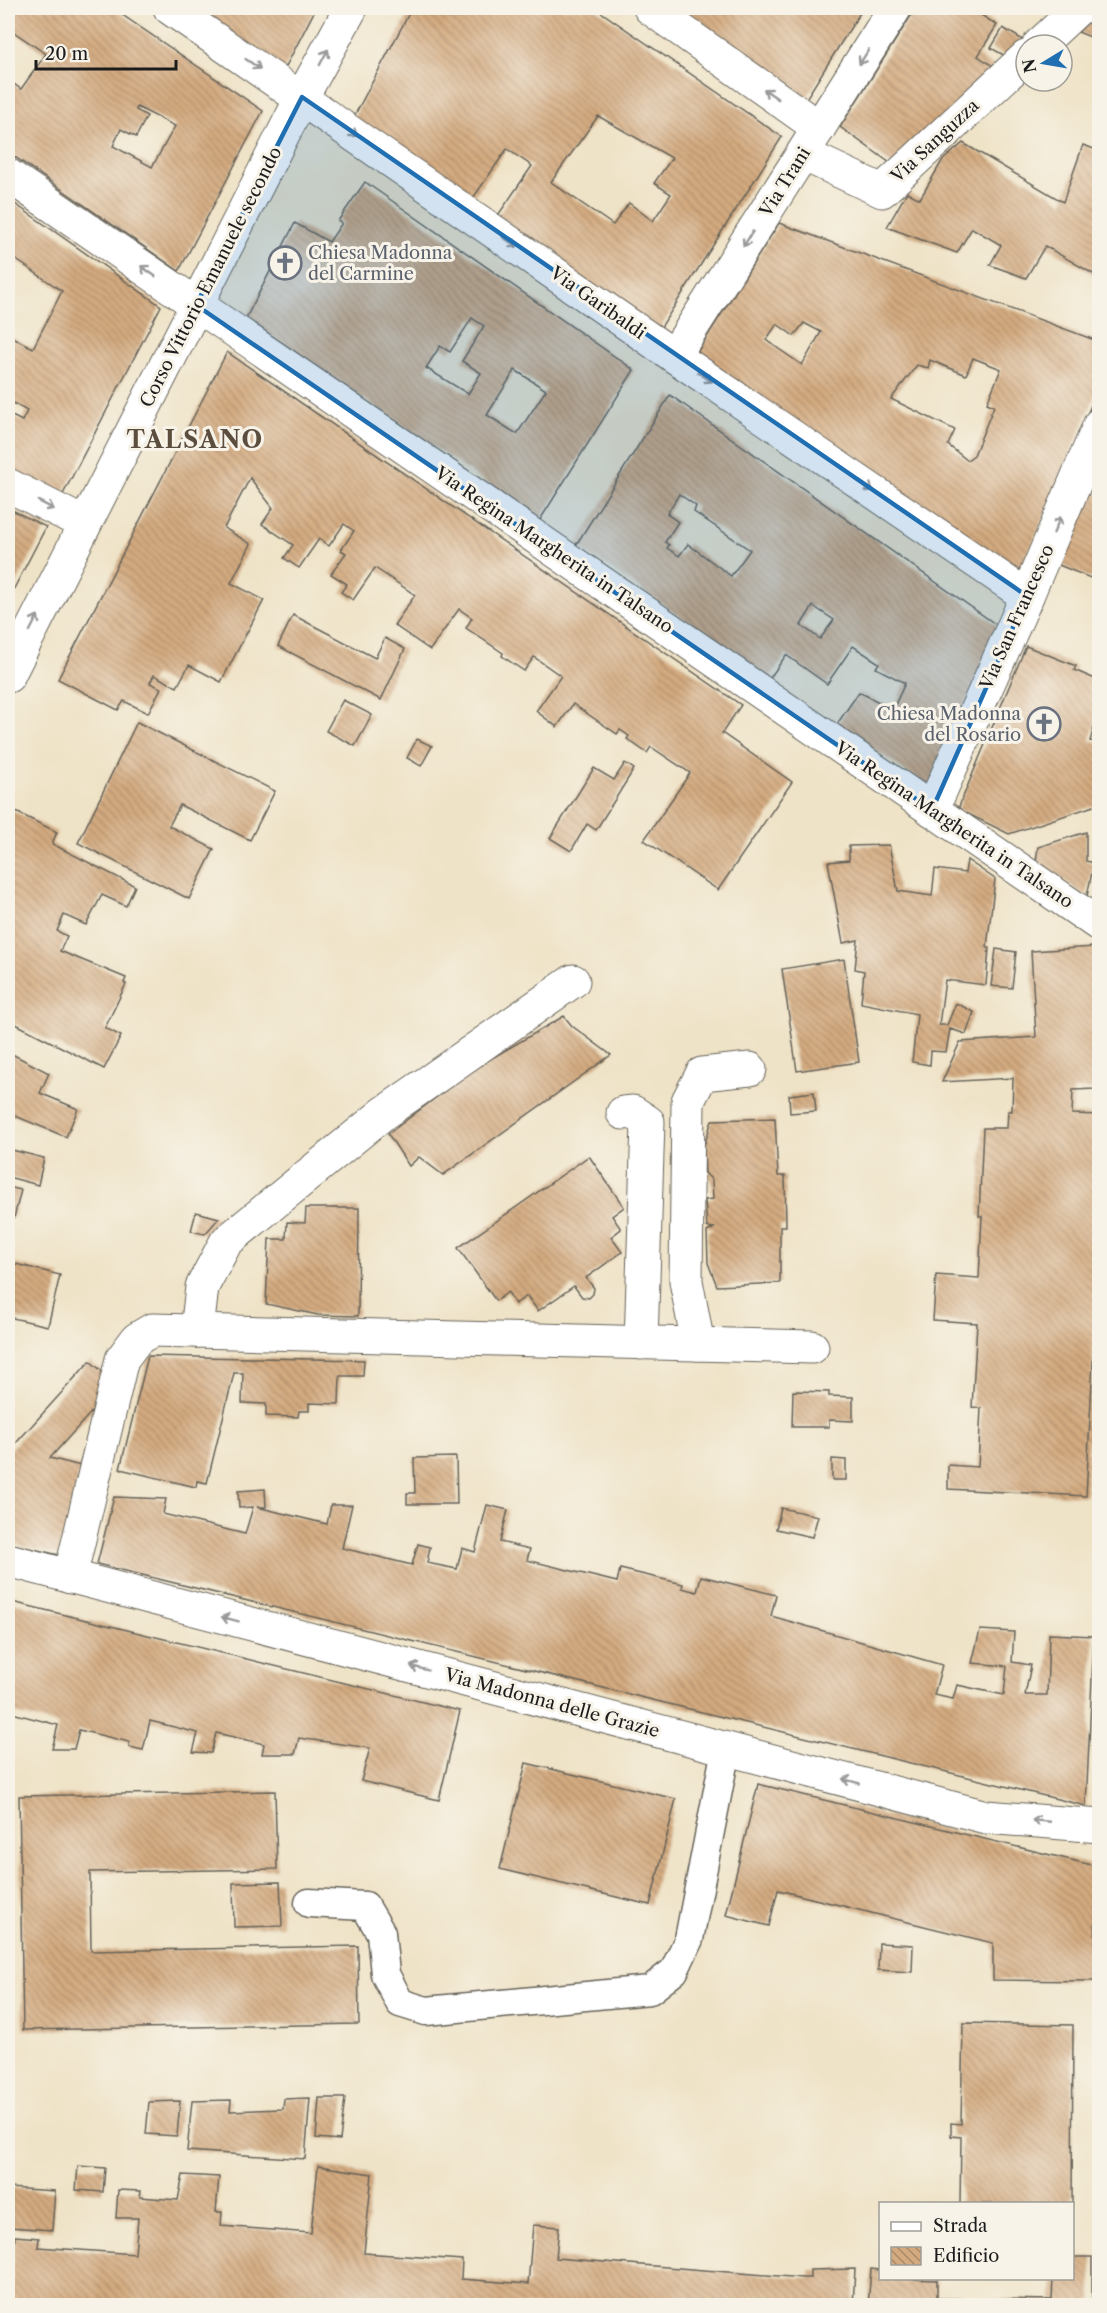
<svg xmlns="http://www.w3.org/2000/svg" width="1107" height="2313" font-family="'Libre Caslon Text',serif">
	<defs>
		<pattern id="building-back-hatch" width="6" height="6" patternUnits="userSpaceOnUse" patternTransform="scale(1.5)"><rect width="6" height="6" fill="#d4ab80"/><path d="M-1 5l2 2M0 0l6 6M5-1l2 2" fill="none" stroke="#ab8a68"/></pattern>
	</defs>
	<rect width="100%" height="100%" fill="#f7f3e8"/>
	<filter id="ink" filterUnits="userSpaceOnUse"><feTurbulence type="fractalNoise" baseFrequency=".0167" numOctaves="2"/><feDisplacementMap in="SourceGraphic" scale="12" xChannelSelector="R" yChannelSelector="G"/><feConvolveMatrix kernelMatrix="1 2 1 2 8 2 1 2 1" color-interpolation-filters="sRGB"/></filter>
	<filter id="wash" filterUnits="userSpaceOnUse"><feTurbulence type="fractalNoise" baseFrequency=".008" numOctaves="4" result="noise"/><feDisplacementMap in="SourceGraphic" scale="24" xChannelSelector="R" yChannelSelector="G"/><feGaussianBlur stdDeviation="1.35" result="paint"/><feColorMatrix in="noise" values="0 0 0 0 0 0 0 0 0 0 0 0 0 0 0 0 0 1.4 0 .05"/><feComposite in="paint" operator="in"/></filter>
	<g filter="url(#wash)">
		<rect width="100%" height="100%" fill="#efe3c7"/>
		<g id="blocks">
			<!-- building -->
			<g fill="url(#building-back-hatch)" fill-rule="evenodd">
				<path d="M8 8H112L263 111 179 271 8 152V80L21 89 46 54 8 28ZM137 107 175 126 152 167 113 146 121 129 136 137 147 116 136 110Z"/>
				<polygon points="185,8 316,8 282,74"/>
				<path d="M412 8H595L782 137 656 335 494 221 532 166 507 149 469 204 351 122ZM598 116 672 158 654 183 671 194 653 221 629 203 613 225 551 182Z"/>
				<polygon points="667,8 863,8 804,102"/>
				<polygon points="916,8 970,8 997,25 978,56 996,68 896,167 840,127"/>
				<polygon points="1100,11 1100,41 1078,32"/>
				<polygon points="1003,28 1023,40 1007,57 991,48"/>
				<polygon points="963,143 1063,202 1083,145 1100,151 1100,278 1045,246 1026,278 990,265 1001,245 972,228 957,253 887,227 907,192 920,199 942,161"/>
				<path d="M365 182 634 370 540 520 246 318 295 223 329 242 342 223 338 221ZM472 318 484 326 462 361 481 373 468 394 426 368 440 346 450 352ZM515 370 546 390 517 434 487 415Z"/>
				<polygon points="8,199 161,306 61,498 8,471 8,414 22,421 27,411 8,400 8,380 13,370 8,368 8,335 33,348 62,291 15,259 8,269"/>
				<path d="M779 223 1100 342V384L1014 588 691 362ZM804 323 821 332 802 365 766 340 777 324 794 336ZM973 358 1001 369 987 403 994 406 974 455 967 460 948 445 955 430 891 399 917 365 928 368 930 360 966 375Z"/>
				<polygon points="227,352 741,705 722,733 792,782 718,890 644,840 690,773 651,747 647,753 627,739 629,736 620,730 617,734 573,704 557,727 536,711 561,676 534,657 524,671 502,656 503,653 466,628 472,618 459,609 430,650 394,625 415,595 375,568 353,600 341,592 347,584 331,574 346,553 341,550 354,531 344,524 329,546 319,539 299,568 284,558 293,545 262,524 273,508 250,478 224,528 251,544 231,583 264,600 221,682 189,665 177,687 154,675 150,683 161,688 148,713 124,701 118,710 58,679"/>
				<path d="M670 395 998 626 930 788 837 724 859 692 893 709 905 683 876 668 879 663 853 646 827 684 786 655 770 678 576 545ZM679 494 696 506 694 512 750 550 731 576 688 544 679 556 667 548 669 545 665 542 678 522 667 514ZM813 606 834 620 820 639 801 625Z"/>
				<polygon points="1085,489 1100,495 1100,582 1054,563"/>
				<polygon points="8,508 46,527 8,600"/>
				<polygon points="293,615 375,658 385,638 405,649 381,700 278,646"/>
				<polygon points="1026,646 1076,666 1074,670 1100,681 1100,707 1090,741 1100,742 1100,804 1009,834 958,809"/>
				<polygon points="343,700 372,715 355,746 326,731"/>
				<polygon points="137,722 275,791 250,840 180,805 169,826 214,849 189,899 78,843"/>
				<polygon points="417,739 432,746 421,766 407,758"/>
				<polygon points="625,763 634,769 596,830 587,824 571,851 550,838 594,768 614,780"/>
				<polygon points="8,808 57,832 52,844 135,886 126,906 102,895 86,925 64,915 57,931 67,936 60,951 126,978 124,983 126,984 105,1028 121,1036 104,1069 8,1020"/>
				<polygon points="1086,832 1086,861 1094,863 1087,896 1036,862 1038,847"/>
				<polygon points="889,845 898,891 932,896 935,869 965,873 967,860 995,879 987,947 989,948 986,985 945,980 939,1025 947,1025 956,1003 974,1012 966,1034 950,1029 946,1052 931,1051 930,1065 912,1062 917,1014 861,1003 864,971 855,969 858,940 843,943 828,862 849,860 849,846"/>
				<polygon points="1095,947 1100,950 1100,1068 1095,1068 1095,1089 1073,1090 1072,1114 1100,1115 1100,1227 1086,1496 948,1489 948,1465 978,1467 981,1408 972,1407 977,1323 933,1320 936,1275 979,1278 982,1216 979,1216 983,1128 1007,1128 1008,1111 1012,1111 1013,1078 942,1082 960,1042 1036,1037 1031,951"/>
				<polygon points="996,949 1016,952 1012,988 991,986"/>
				<polygon points="844,959 859,1062 797,1071 782,969"/>
				<polygon points="564,1016 572,1026 611,1055 443,1175 419,1157 409,1166 388,1134 475,1068"/>
				<polygon points="8,1052 49,1073 40,1093 78,1109 66,1137 8,1113"/>
				<polygon points="814,1092 816,1111 790,1113 789,1095"/>
				<polygon points="775,1118 778,1176 785,1176 786,1226 780,1226 780,1283 717,1286 708,1263 707,1232 714,1228 707,1227 705,1200 713,1199 712,1180 705,1173 704,1146 712,1120"/>
				<polygon points="8,1149 44,1158 38,1185 8,1177"/>
				<polygon points="589,1156 624,1207 612,1216 621,1229 611,1237 622,1252 586,1278 594,1288 593,1294 589,1298 582,1297 574,1286 538,1311 527,1296 515,1304 508,1292 496,1301 458,1248"/>
				<polygon points="8,1187 21,1190 14,1218 8,1217"/>
				<polygon points="306,1208 359,1208 358,1316 318,1315 266,1304 269,1239 286,1239 287,1222 305,1223"/>
				<polygon points="196,1212 219,1218 205,1234 191,1231"/>
				<polygon points="8,1262 60,1275 48,1326 8,1317"/>
				<polygon points="148,1356 364,1360 363,1376 340,1376 339,1404 309,1403 309,1411 299,1411 298,1417 266,1416 266,1404 242,1403 243,1373 234,1373 207,1483 197,1481 196,1487 120,1469"/>
				<polygon points="90,1361 104,1373 95,1408 50,1458 81,1466 59,1555 8,1543 8,1452"/>
				<polygon points="793,1391 829,1392 829,1396 853,1397 853,1421 829,1420 829,1427 792,1427"/>
				<polygon points="456,1457 457,1504 407,1504 407,1493 415,1493 414,1458"/>
				<polygon points="832,1459 846,1460 846,1480 832,1480"/>
				<polygon points="265,1489 266,1507 257,1507 327,1524 331,1505 352,1505 342,1548 412,1565 418,1544 430,1547 427,1563 457,1569 462,1548 475,1552 487,1505 508,1510 500,1542 530,1549 527,1560 617,1582 620,1569 683,1584 682,1588 697,1592 701,1576 776,1595 771,1616 942,1665 934,1695 953,1699 957,1685 1004,1695 1007,1666 972,1663 980,1630 1014,1632 1012,1662 1031,1665 1025,1695 1047,1695 1049,1634 1094,1636 1086,1806 97,1564 114,1497 166,1499 163,1514 245,1534 253,1507 239,1508 238,1491"/>
				<polygon points="781,1508 818,1516 812,1537 776,1529"/>
				<polygon points="8,1601 460,1711 439,1800 361,1781 370,1748 299,1738 295,1754 262,1754 264,1744 216,1733 211,1753 193,1752 198,1733 150,1721 143,1750 129,1747 129,1742 79,1730 74,1749 52,1749 58,1725 8,1712"/>
				<polygon points="526,1763 676,1799 650,1905 500,1869"/>
				<polygon points="758,1784 1096,1866 1095,1981 993,1980 993,1943 778,1890 769,1926 726,1915"/>
				<polygon points="275,1791 277,1869 90,1872 91,1951 358,1946 359,2024 23,2030 19,1796"/>
				<polygon points="280,1882 282,1926 234,1927 233,1883"/>
				<polygon points="879,1943 913,1945 912,1972 878,1970"/>
				<polygon points="963,2023 1073,2025 1072,2204 960,2204 961,2137 951,2136 951,2123 961,2124"/>
				<polygon points="310,2098 305,2159 187,2151 192,2101 231,2100 230,2111 283,2109 284,2099"/>
				<polygon points="319,2098 345,2098 340,2140 316,2138"/>
				<polygon points="180,2101 177,2136 146,2134 149,2102"/>
				<polygon points="78,2166 105,2168 103,2192 76,2190"/>
				<polygon points="318,2166 372,2174 364,2253 462,2260 461,2279 528,2284 533,2225 559,2227 556,2258 803,2278 810,2278 810,2270 855,2269 853,2306 10,2306 15,2236 39,2238 38,2247 135,2254 138,2218 116,2218 118,2190 141,2191 140,2197 178,2200 183,2175 219,2177 216,2212 222,2212 221,2226 311,2233"/>
				<polygon points="8,2188 55,2191 52,2230 8,2227"/>
				<polygon points="1072,2257 1092,2257 1092,2306 868,2306 871,2269 880,2270 880,2278 937,2280 937,2298 1052,2300 1053,2278 1072,2278"/>
			</g>
		</g>
	</g>
	<g filter="url(#ink)">
		<use href="#blocks" fill-opacity="0" stroke="#666258" stroke-width="1.5"/>
		<g fill="none" stroke-linecap="round" stroke-linejoin="round">
			<!-- service casing -->
			<g stroke="#666258" stroke-width="31">
				<polyline id="service" points="309,1903 365,1906 381,1933 385,1974 400,2003 426,2011 650,1990 674,1971 689,1939 726,1749"/>
			</g>
			<!-- minor casing -->
			<g stroke="#666258" stroke-width="35">
				<g id="minor">
					<polyline points="170,8 674,356 1027,596"/>
					<polyline points="650,8 819,128"/>
					<polyline points="1039,45 1079,8"/>
					<polyline points="803,154 882,191 1026,57"/>
					<polyline points="8,175 1100,925"/>
					<polyline points="674,356 895,8"/>
					<polyline points="8,485 85,524"/>
					<polyline points="932,810 1027,596 1100,424"/>
					<polyline points="623,1113 633,1112 648,1122 641,1343"/>
					<polyline points="197,1331 202,1287 226,1242 384,1113 573,981"/>
					<polyline points="698,1344 686,1281 688,1101 702,1074 750,1069"/>
					<polyline points="8,1560 986,1817 1100,1826"/>
					<polyline points="70,1577 122,1359 137,1339 152,1330 812,1347"/>
				</g>
			</g>
			<!-- tertiary casing -->
			<g stroke="#666258" stroke-width="35">
				<polyline id="tertiary" points="8,676 302,97 351,8"/>
			</g>
			<!-- service -->
			<use href="#service" stroke="#fff" stroke-width="28"/>
			<!-- minor -->
			<use href="#minor" stroke="#fff" stroke-width="33"/>
			<!-- tertiary -->
			<use href="#tertiary" stroke="#fff" stroke-width="33"/>
		</g>
		<!-- one-way arrows -->
		<defs><path id="oneway-shaft" d="M-6 0H5M1.5-3L5.5 0L1.5 3" fill="none" stroke-width="1.6" stroke-linecap="round" stroke-linejoin="round" transform="scale(1.5)"/></defs>
		<g stroke="#999">
			<use href="#oneway-shaft" transform="translate(324 57) rotate(-62)"/>
			<use href="#oneway-shaft" transform="translate(864 57) rotate(122)"/>
			<use href="#oneway-shaft" transform="translate(253 64) rotate(34)"/>
			<use href="#oneway-shaft" transform="translate(771 94) rotate(-145)"/>
			<use href="#oneway-shaft" transform="translate(350 131) rotate(35)"/>
			<use href="#oneway-shaft" transform="translate(748 239) rotate(122)"/>
			<use href="#oneway-shaft" transform="translate(510 242) rotate(35)"/>
			<use href="#oneway-shaft" transform="translate(148 271) rotate(-145)"/>
			<use href="#oneway-shaft" transform="translate(705 377) rotate(34)"/>
			<use href="#oneway-shaft" transform="translate(866 486) rotate(34)"/>
			<use href="#oneway-shaft" transform="translate(46 505) rotate(27)"/>
			<use href="#oneway-shaft" transform="translate(1057 525) rotate(-67)"/>
			<use href="#oneway-shaft" transform="translate(34 623) rotate(-63)"/>
			<use href="#oneway-shaft" transform="translate(230 1619) rotate(-165)"/>
			<use href="#oneway-shaft" transform="translate(419 1668) rotate(-165)"/>
			<use href="#oneway-shaft" transform="translate(851 1781) rotate(-165)"/>
			<use href="#oneway-shaft" transform="translate(1041 1821) rotate(-175)"/>
		</g>
	</g>
	<!-- marked area -->
	<path fill="#1f6fb2" fill-opacity="0.2" stroke="#1f6fb2" stroke-width="4.5" stroke-linejoin="round" d="M302 97 1027 596 932 810 196 305Z"/>
	<!-- icons -->
	<defs>
		<g id="church-ring" transform="scale(1.725)"><circle r="9.5" fill="#f7f3e8" stroke="#6b7280" stroke-width="1.5"/><path d="M-1.2-6h2.4v3.5h3.3v2.4h-3.3V6h-2.4V-.1h-3.3v-2.4h3.3Z" fill="#6b7280"/></g>
	</defs>
	<g fill-rule="evenodd">
		<use href="#church-ring" x="285" y="263"/>
		<use href="#church-ring" x="1044" y="724"/>
	</g>
	<g text-anchor="middle" dominant-baseline="central" stroke-width="6" stroke-linejoin="round" paint-order="stroke">
		<!-- street labels -->
		<g font-size="18" fill="#1c1c1c" stroke="#f7f3e8">
			<text transform="translate(935 141) rotate(-43)">Via Sanguzza</text>
			<text transform="translate(785 182) rotate(-58)">Via Trani</text>
			<text transform="translate(211 277) rotate(-63)">Corso Vittorio Emanuele secondo</text>
			<text transform="translate(598 303) rotate(35)">Via Garibaldi</text>
			<text transform="translate(554 550) rotate(34)">Via Regina Margherita in Talsano</text>
			<text transform="translate(1017 617) rotate(-66)">Via San Francesco</text>
			<text transform="translate(954 825) rotate(34)">Via Regina Margherita in Talsano</text>
			<text transform="translate(552 1703) rotate(15)">Via Madonna delle Grazie</text>
		</g>
		<!-- worship labels -->
		<g font-size="18" fill="#5b616d" stroke="#f7f3e8" text-anchor="start">
			<text x="308" y="253">Chiesa Madonna<tspan x="308" dy="21">del Carmine</tspan></text>
			<text x="1021" y="714" text-anchor="end">Chiesa Madonna<tspan x="1021" dy="21">del Rosario</tspan></text>
		</g>
		<!-- district labels -->
		<g font-size="24" font-weight="bold" letter-spacing="1.5" fill="#5c4e3f" stroke="#f7f3e8">
			<text x="195" y="439">TALSANO</text>
		</g>
	</g>
	<!-- margin -->
	<rect width="1107" height="2313" fill="none" stroke="#f7f3e8" stroke-width="30"/>
	<!-- legend -->
	<rect x="879" y="2202" width="195" height="78" fill="#f7f3e8" stroke="#9f9d96" stroke-width="1.5"/>
	<rect x="891" y="2222" width="30" height="9" fill="#ffffff" stroke="#9f9d96" stroke-width="1.5"/>
	<text x="933" y="2232" font-size="18" fill="#1c1c1c">Strada</text>
	<rect x="891" y="2247" width="30" height="18" fill="url(#building-back-hatch)" stroke="#9f9d96" stroke-width="1.5"/>
	<text x="933" y="2262" font-size="18" fill="#1c1c1c">Edificio</text>
	<!-- north arrow -->
	<g transform="translate(1044 63) rotate(259)"><circle r="28" fill="#f7f3e8" stroke="#9f9d96" stroke-width="1.5"/>
	<path d="M0-4.5L10 22L0 15L-10 22Z" fill="#1f6fb2"/>
	<text y="-9" font-size="16" font-weight="bold" text-anchor="middle" fill="#1c1c1c">N</text>
	</g>
	<!-- scale -->
	<path d="M36 60v9h140v-9" fill="none" stroke="#1c1c1c" stroke-width="3"/>
	<text x="45" y="60" font-size="18" fill="#1c1c1c" stroke="#f7f3e8" stroke-width="4.5" paint-order="stroke">20 m</text>
</svg>
